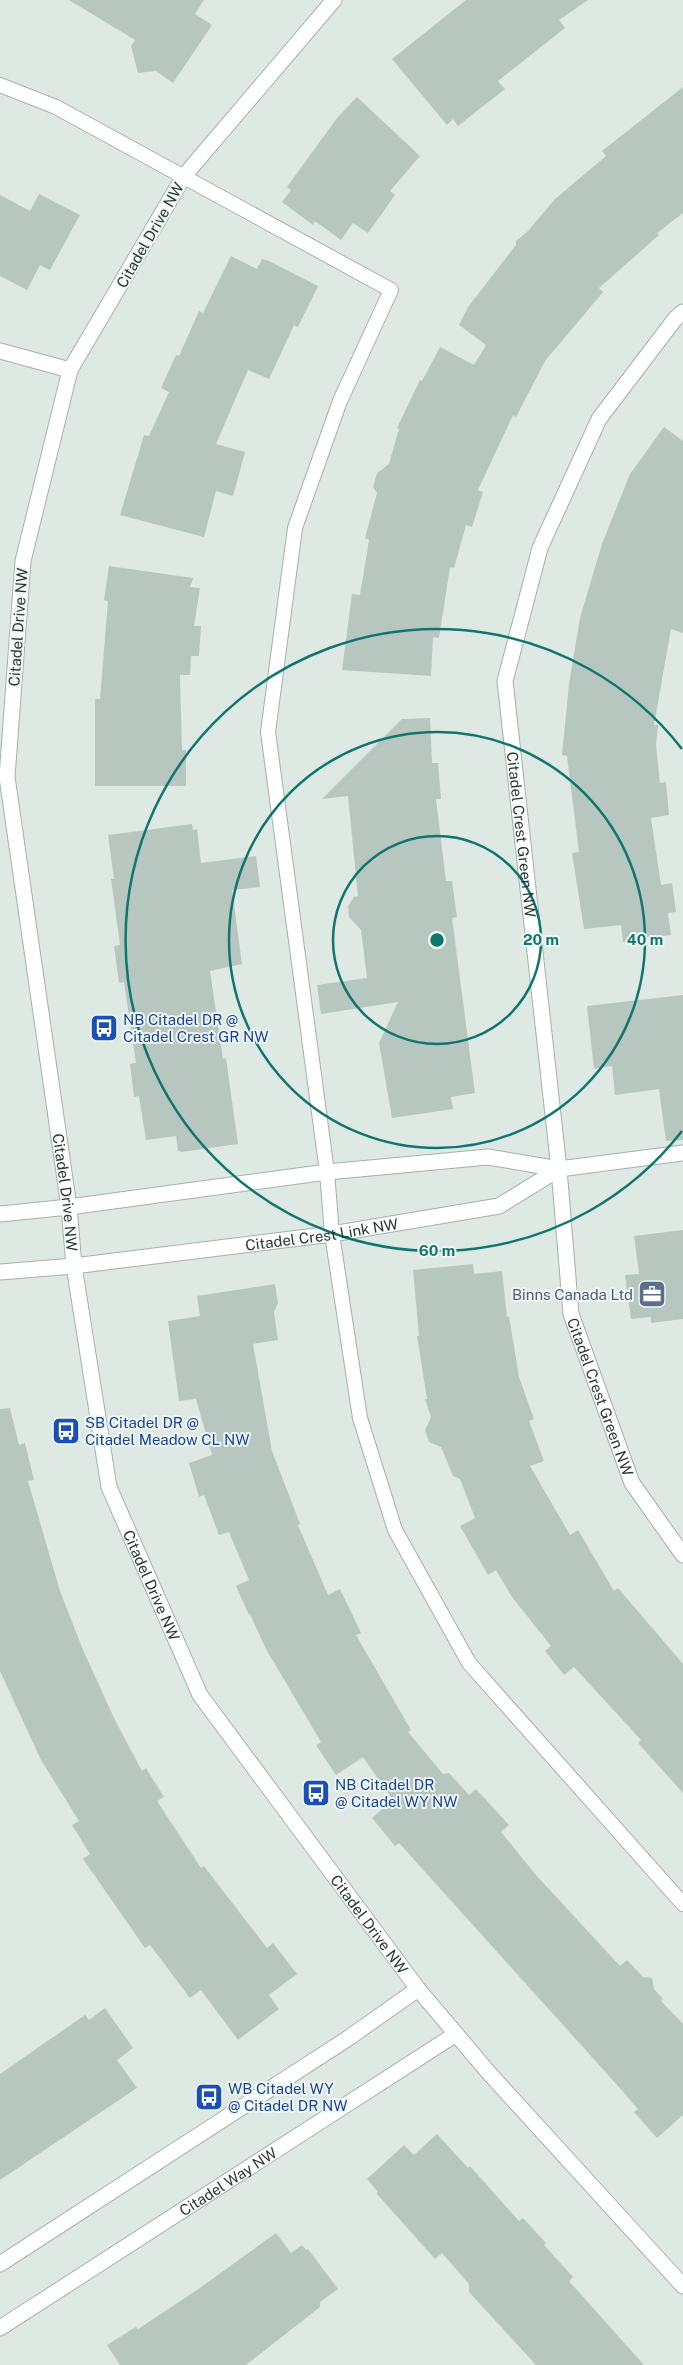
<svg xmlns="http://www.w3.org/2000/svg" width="683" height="2365" font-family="'Public Sans',sans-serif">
	<rect width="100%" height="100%" fill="#dfe9e4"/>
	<!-- building -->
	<g fill="#b8c6c0">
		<polygon points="69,0 204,0 195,14 212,25 173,83 156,71 138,73 131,46 135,40"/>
		<polygon points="466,0 588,0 559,20 565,28 498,81 505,89 458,126 453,119 447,125 392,59"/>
		<polygon points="683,87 683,213 657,233 659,235 599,288 603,292 545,361 516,417 513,415 478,490 483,492 472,527 466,525 454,568 450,567 439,638 433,637 431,676 342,670 352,594 360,595 369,540 365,538 377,493 373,487 377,473 389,464 399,429 397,428 420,380 422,381 440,347 474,365 486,345 459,325 468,307 516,245 516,241 528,231 555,199 606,156 602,151"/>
		<polygon points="357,97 420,156 390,191 395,195 368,233 353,223 341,240 315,221 313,225 282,202 291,190 287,187 337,118"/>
		<polygon points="39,194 80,215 50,270 40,265 27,290 0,276 0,195 30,211"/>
		<polygon points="231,256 257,269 262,259 269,261 318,286 298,327 294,325 269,379 248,370 216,444 245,452 233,496 216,491 204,537 120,515 144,435 149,436 169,392 161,388 176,355 179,356 199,311 203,313"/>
		<polygon points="664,427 683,441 683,633 671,629 654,725 658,725 656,745 660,783 666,782 669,815 651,818 661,885 672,883 676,912 668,913 671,935 623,942 621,925 584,929 572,853 579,852 567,756 562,755 569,684 580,618 602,544 630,474"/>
		<polygon points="109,566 193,578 190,587 200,588 194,626 201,626 199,656 191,656 190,675 180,675 182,750 186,750 186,786 95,786 95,699 100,699 108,601 104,600"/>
		<polygon points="430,718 432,763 438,763 441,799 436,799 446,881 452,881 457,917 452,918 475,1093 451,1097 453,1109 392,1118 379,1043 398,1002 321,1014 317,985 367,978 361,930 349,917 348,906 354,897 358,896 348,796 322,799 402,719"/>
		<polygon points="192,824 193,830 197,829 201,863 256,856 260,887 232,890 242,964 210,971 223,1059 226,1058 238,1144 182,1152 178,1151 176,1136 146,1140 139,1096 134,1097 130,1064 136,1063 124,982 119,983 114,946 120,945 111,879 114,879 108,835"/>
		<polygon points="683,995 683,1140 666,1141 659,1089 615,1095 612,1066 594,1069 587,1006"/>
		<polygon points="683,1230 683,1319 651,1323 651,1317 631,1319 625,1275 639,1274 634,1236"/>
		<polygon points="473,1264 474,1274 502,1271 507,1317 509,1316 519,1377 534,1419 529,1421 544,1461 530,1466 570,1535 578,1530 614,1591 618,1588 683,1664 683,1793 638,1743 641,1740 574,1667 564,1675 545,1651 551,1646 512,1597 496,1570 488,1575 460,1526 475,1518 460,1479 453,1476 441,1447 429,1442 425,1430 431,1417 425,1399 427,1399 417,1336 419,1336 413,1270"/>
		<polygon points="275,1284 278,1303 274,1312 278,1340 253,1344 272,1451 300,1524 298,1525 328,1595 340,1589 361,1633 356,1635 411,1730 408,1732 443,1774 449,1773 469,1795 476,1789 509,1825 501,1832 536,1875 620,1966 627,1960 643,1977 652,1978 654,1989 663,1999 661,2001 683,2024 683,2115 657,2138 634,2112 638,2109 609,2076 399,1843 395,1846 372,1818 393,1800 363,1757 336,1775 316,1745 321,1742 266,1649 250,1614 249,1615 236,1586 249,1580 229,1532 219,1535 204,1495 199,1497 189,1463 212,1455 196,1399 179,1401 168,1321 200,1316 197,1296"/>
		<polygon points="10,1408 19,1445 25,1443 34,1480 28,1481 60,1591 83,1650 115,1720 142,1771 146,1768 164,1797 157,1801 201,1868 204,1866 267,1948 273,1943 297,1974 269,1995 279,2009 238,2040 201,1990 190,1998 150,1945 145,1948 83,1859 90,1854 72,1825 79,1821 41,1760 0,1671 0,1409"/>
		<polygon points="105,2008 133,2048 117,2060 137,2088 0,2180 0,2074 85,2015 89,2020"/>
		<polygon points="437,2134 468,2168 470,2166 519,2221 523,2218 546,2243 544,2245 573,2277 569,2281 644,2365 536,2365 469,2292 469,2284 442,2253 435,2259 376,2193 378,2192 367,2179 404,2145 414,2155"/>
		<polygon points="276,2233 291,2253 302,2245 306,2250 308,2249 338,2289 320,2302 320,2307 246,2365 120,2365 107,2345 136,2327 138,2329 197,2290"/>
	</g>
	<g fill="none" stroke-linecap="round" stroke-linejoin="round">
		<!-- lane casing -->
		<g stroke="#a3b0ab" stroke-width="16">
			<polyline id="lane" points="0,85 56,107 391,290 340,401 295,528 268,732 327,1172 332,1234 360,1418 395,1530 469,1663 683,1904"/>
		</g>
		<!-- street casing -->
		<g stroke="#a3b0ab" stroke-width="17">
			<g id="street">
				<path id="s1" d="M683 312 675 319 599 419 540 548 505 681 559 1169 571 1314 632 1483 683 1555"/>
				<polyline points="0,351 70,370"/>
				<polyline points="0,1214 69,1207 327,1172 488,1157 559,1169 683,1153"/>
				<path id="s2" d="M0 1272 74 1266 332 1234 499 1206 559 1169"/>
			</g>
		</g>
		<!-- secondary casing -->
		<g stroke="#a0b4ab" stroke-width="17">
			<g id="secondary">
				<path id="s3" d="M334 0 184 176 70 370 23 561 7 777 69 1207 74 1266 109 1487 200 1695 418 1989 489 2073 683 2286"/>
				<polyline points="0,2264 347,2039 418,1989"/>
				<path id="s4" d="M0 2328 456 2034"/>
			</g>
		</g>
		<!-- lane -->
		<use href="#lane" stroke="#fff" stroke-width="14"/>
		<!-- street -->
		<use href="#street" stroke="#fff" stroke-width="15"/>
		<!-- secondary -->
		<use href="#secondary" stroke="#fff" stroke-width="15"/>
	</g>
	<!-- distance rings -->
	<g fill="none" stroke="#0f766e" stroke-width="2.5">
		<circle cx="437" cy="940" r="104"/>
		<circle cx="437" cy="940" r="208"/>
		<path d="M682 1131A311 311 0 1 1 682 749"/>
	</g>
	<!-- icons -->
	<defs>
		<g id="bus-square" transform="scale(1.4375)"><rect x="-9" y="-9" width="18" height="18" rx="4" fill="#1a4fb4" stroke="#eff6f2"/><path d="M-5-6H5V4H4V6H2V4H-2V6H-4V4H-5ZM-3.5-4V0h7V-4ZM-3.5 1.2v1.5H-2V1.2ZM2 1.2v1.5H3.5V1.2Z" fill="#fff"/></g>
		<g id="office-square" transform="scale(1.4375)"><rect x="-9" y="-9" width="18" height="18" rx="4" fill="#5c6f8a" stroke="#eff6f2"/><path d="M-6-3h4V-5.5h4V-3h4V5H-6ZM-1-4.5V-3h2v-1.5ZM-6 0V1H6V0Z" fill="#fff"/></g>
	</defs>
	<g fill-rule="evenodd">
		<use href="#bus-square" x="104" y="1028"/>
		<use href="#office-square" x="652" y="1294"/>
		<use href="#bus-square" x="66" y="1431"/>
		<use href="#bus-square" x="316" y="1793"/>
		<use href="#bus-square" x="209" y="2097"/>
	</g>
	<g text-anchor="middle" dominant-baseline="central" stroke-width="4" stroke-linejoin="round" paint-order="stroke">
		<!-- street labels -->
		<g font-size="15" fill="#223831" stroke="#eff6f2">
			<text transform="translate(150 235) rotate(-60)">Citadel Drive NW</text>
			<text transform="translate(18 627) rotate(-86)">Citadel Drive NW</text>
			<text stroke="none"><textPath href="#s1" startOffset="570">Citadel Crest Green NW</textPath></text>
			<text stroke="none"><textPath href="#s3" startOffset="1289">Citadel Drive NW</textPath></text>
			<text stroke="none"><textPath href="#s2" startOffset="324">Citadel Crest Link NW</textPath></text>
			<text stroke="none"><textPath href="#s1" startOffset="1140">Citadel Crest Green NW</textPath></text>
			<text stroke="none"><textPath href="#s3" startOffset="1694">Citadel Drive NW</textPath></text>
			<text stroke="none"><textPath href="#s3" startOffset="2099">Citadel Drive NW</textPath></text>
			<text stroke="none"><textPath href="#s4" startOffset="271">Citadel Way NW</textPath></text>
		</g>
		<!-- transit labels -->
		<g font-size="15" fill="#164399" stroke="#eff6f2" text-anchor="start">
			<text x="123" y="1019">NB Citadel DR @<tspan x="123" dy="17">Citadel Crest GR NW</tspan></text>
			<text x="85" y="1422">SB Citadel DR @<tspan x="85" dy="17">Citadel Meadow CL NW</tspan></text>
			<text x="335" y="1784">NB Citadel DR<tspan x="335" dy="17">@ Citadel WY NW</tspan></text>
			<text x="228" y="2088">WB Citadel WY<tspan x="228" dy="17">@ Citadel DR NW</tspan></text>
		</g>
		<!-- service labels -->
		<g font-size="15" fill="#4e5e75" stroke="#eff6f2" text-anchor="end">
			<text x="633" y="1294">Binns Canada Ltd</text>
		</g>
	</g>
	<circle cx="437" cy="940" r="8" fill="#0f766e" stroke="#eff6f2" stroke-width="2.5"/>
	<g font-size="15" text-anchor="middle" font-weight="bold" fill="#0f766e" stroke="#eff6f2" stroke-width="4" stroke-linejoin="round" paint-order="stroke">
		<text x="541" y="945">20 m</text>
		<text x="645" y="945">40 m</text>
		<text x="437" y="1256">60 m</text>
	</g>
</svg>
